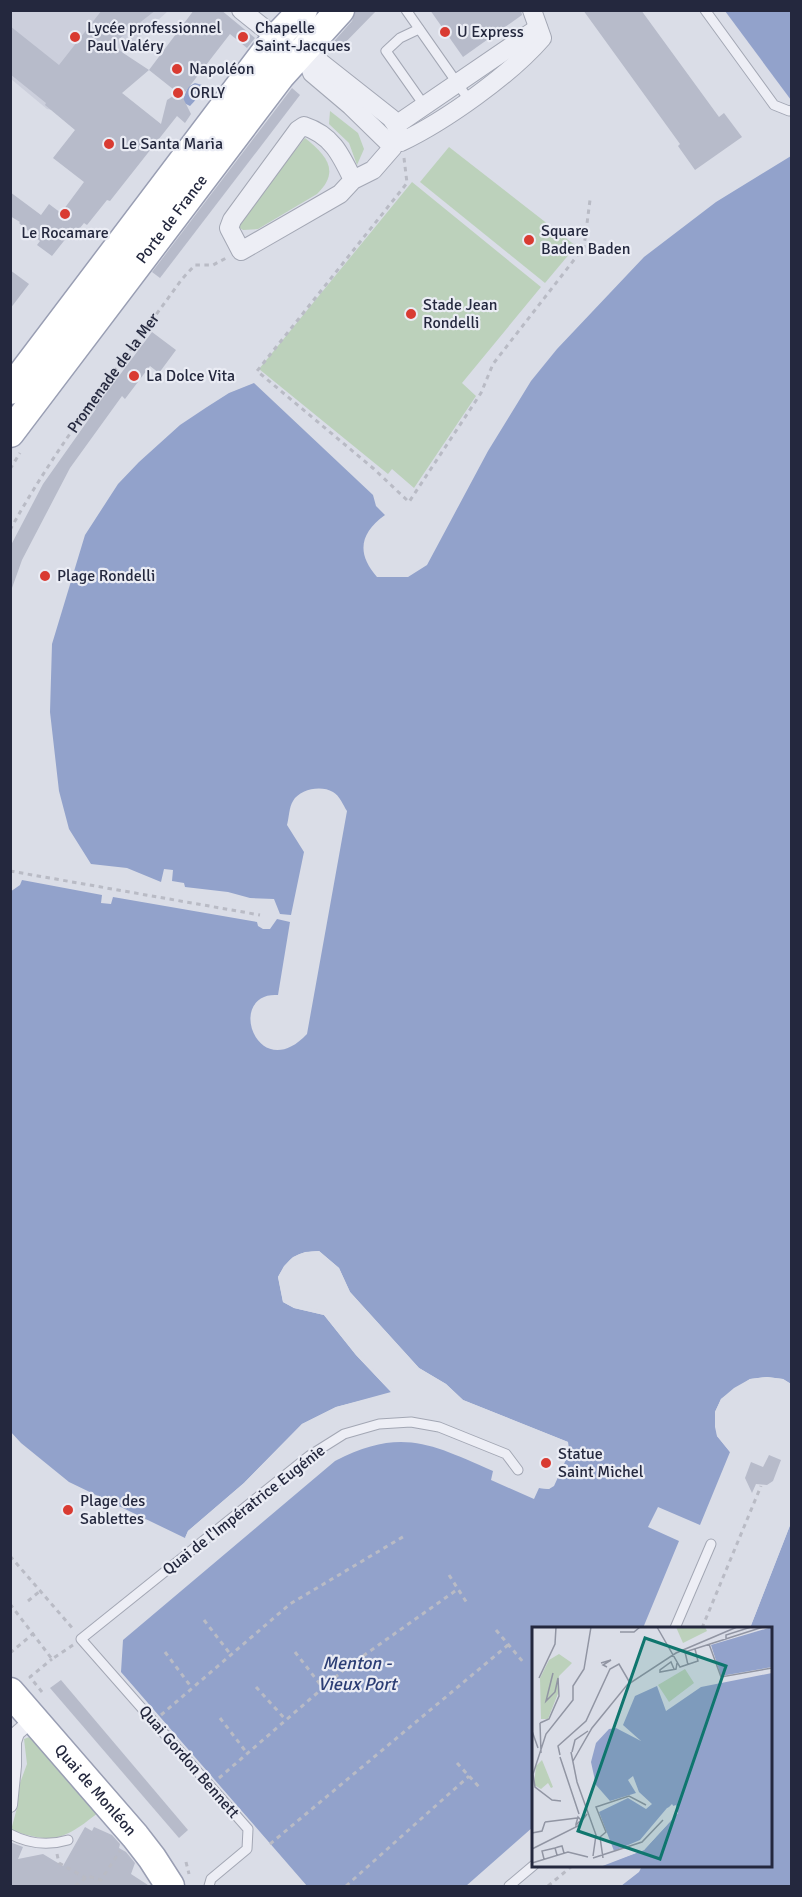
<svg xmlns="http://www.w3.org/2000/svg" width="802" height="1897" font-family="Signika,sans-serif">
	<rect width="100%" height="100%" fill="#dadde7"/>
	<!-- built -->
	<polygon fill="#cccfdc" points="10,11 168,11 58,111 47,109 11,79"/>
	<!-- green -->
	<g fill="#bcd1bb">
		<polygon points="330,111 358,133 364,149 357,165 349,143 329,124"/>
		<path d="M305 138C326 155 341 171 317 194L258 229 243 230 235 225Z"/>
		<polygon points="449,147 576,246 545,283 420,182"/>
		<polygon points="412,182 541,287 462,383 476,396 414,488 392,469 388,474 259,369"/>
		<path d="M32 1736 99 1812C65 1839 55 1845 11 1830L17 1808 20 1783 27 1764 24 1739Z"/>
	</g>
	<!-- water -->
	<g fill="#92a2cb">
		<polygon points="725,11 791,11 791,100"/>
		<polygon points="195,83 202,85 201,94 190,106 182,102 188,87"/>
		<path d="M791 156V1384L783 1379 767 1377 750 1379 721 1399 715 1412 717 1436 730 1452 700 1525 658 1507 648 1527 679 1541 643 1628H534L533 1827 466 1886H307L121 1672 123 1640 335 1461C401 1427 431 1444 493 1471L491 1480 534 1499 539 1488 549 1489 569 1453 568 1442 463 1400 446 1384 419 1368 350 1292 339 1268 319 1251C296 1252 289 1257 278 1277L283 1302 294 1308 324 1315 356 1355 392 1393 336 1407 302 1424 244 1483 188 1531 185 1538 69 1482 21 1443 10 1431V892L20 885 22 880 102 895 101 903 111 904 113 897 257 922 258 926 263 929H270L277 919 290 922 278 995C274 995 268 995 264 997 231 1011 263 1081 307 1034L347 811C343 805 340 796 333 792 321 785 300 789 293 801 289 807 289 818 287 825L304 852 291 915 280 914 274 899 250 898 228 892 185 887 184 883 172 881 173 870 164 869 161 882 127 868 91 864 69 829 59 791 50 712 52 644 85 535 118 484 139 462 180 425 207 407 229 393 254 383 373 495 376 506 385 515C360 533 356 553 377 577H408L427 565 488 451 531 381 557 349 644 257 716 202Z"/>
		<polygon points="791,1523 791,1886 621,1886 639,1872 642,1866 770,1866 770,1628 750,1628"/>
	</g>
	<!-- pier -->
	<g fill="#dadde7">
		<polygon points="319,1251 339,1268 350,1292 419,1368 446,1384 463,1400 568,1442 569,1453 554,1486 549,1489 539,1488 541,1485 551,1484 566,1453 565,1444 462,1403 444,1387 417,1371 348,1294 336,1270 318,1254 306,1255 294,1259 281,1277 286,1300 295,1305 316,1309 326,1313 358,1353 394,1391 394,1394 337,1410 304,1426 246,1485 185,1538 188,1531 244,1483 302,1424 336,1407 391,1392 356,1355 324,1315 294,1308 283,1302 278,1277 284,1266 293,1257 305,1252"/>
		<polygon points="767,1377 783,1379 791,1384 792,1387 782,1382 767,1380 751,1382 736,1390 724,1401 718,1413 718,1427 720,1435 732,1449 730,1452 717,1436 715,1427 715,1412 721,1399 734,1388 750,1379"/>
		<polygon points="792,1520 750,1628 747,1628 789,1522"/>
	</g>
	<!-- building -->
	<g fill="#b7bbca" fill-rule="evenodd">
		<path d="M102 10H156L111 45 149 70 194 10H221L255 38 247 48 230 34 182 96 191 114 185 123 177 116 110 201 107 200 87 225 84 223 75 234 71 232 52 256 37 245 40 241 19 223 20 222 10 216V192L41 215 49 204 61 213 84 182 53 158 75 130 45 105 46 103 10 74V26L59 65ZM149 70 178 93 167 100 161 124 122 93Z"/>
		<polygon points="356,10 377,10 335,53 329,47 352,21"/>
		<polygon points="430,10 521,10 522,15 463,57"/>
		<polygon points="583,10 641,10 719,117 724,113 742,137 695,170 678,146 680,144"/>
		<polygon points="292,88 300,95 160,278 152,272"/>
		<polygon points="10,270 29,284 10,309"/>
		<polygon points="152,332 176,350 159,373 150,366 125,399 122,396 70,468 22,560 12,588 10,588 10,547 43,484 96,409 95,408"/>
		<polygon points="769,1455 781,1460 773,1481 767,1485 756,1484 752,1493 745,1478 751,1462 763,1467"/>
		<polygon points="61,1680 188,1830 179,1838 50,1688"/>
		<polygon points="85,1827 92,1831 94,1827 112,1835 120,1844 119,1848 126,1852 135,1863 131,1874 151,1887 10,1887 10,1842 23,1847 18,1859 43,1854 63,1866"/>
	</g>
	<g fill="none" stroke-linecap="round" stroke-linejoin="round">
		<!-- service casing -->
		<g stroke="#a3a7b4" stroke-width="11">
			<g id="service">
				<polyline points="406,10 469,100"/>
				<polyline points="705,10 774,105 789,111 792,110"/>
				<polyline points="419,29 400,38 386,51 424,105"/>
				<polyline points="675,1628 711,1544"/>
				<path d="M10 1834C29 1844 48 1846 68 1840"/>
				<polyline points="209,1886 211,1879 247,1849 248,1829 81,1639 309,1456 344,1434 379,1424 411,1422 439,1427 506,1454 518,1470"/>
				<polyline points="509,1886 534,1865"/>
			</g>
		</g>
		<!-- pedestrian casing -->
		<g stroke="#a3a7b4" stroke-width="16">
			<polyline id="pedestrian" points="10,1805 14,1766 14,1742 17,1733 25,1726"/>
		</g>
		<!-- minor casing -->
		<g stroke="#a3a7b4" stroke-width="20">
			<g id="minor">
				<path d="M241 10 309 64 312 73 351 106 393 147 373 170 353 180 340 194 241 251 229 228 232 220 298 130 304 126C332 135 341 155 353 180"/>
				<path d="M309 64 320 62 391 118 396 125 401 142C445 121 510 75 542 38L532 10"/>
				<polyline points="396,125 538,28"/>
			</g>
		</g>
		<!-- primary casing -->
		<g stroke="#999eb3" stroke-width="31">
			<g id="primary">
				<polyline points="10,390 276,38 303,10"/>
				<path id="s2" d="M10 433 281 75 340 10"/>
				<path id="s3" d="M10 1692 135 1836 152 1858 170 1886"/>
			</g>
		</g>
		<!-- path -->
		<g stroke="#b9bbc5" stroke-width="3" stroke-dasharray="4.5 4.5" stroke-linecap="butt">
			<polyline points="404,158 407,183 257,371 374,469 409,502 481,393 493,364 584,247 590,200"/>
			<polyline points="10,469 20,453"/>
			<path id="s1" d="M10 530C59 441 123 361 182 279L195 265H213L228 257"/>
			<polyline points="10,871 260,915"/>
			<polyline points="10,1556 74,1630"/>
			<polyline points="449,1575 467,1603"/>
			<polyline points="28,1601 40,1591"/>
			<polyline points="10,1604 52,1659 73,1645"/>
			<polyline points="204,1620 231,1655"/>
			<polyline points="702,1628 761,1486"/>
			<polyline points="496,1630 524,1663"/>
			<polyline points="165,1652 192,1688"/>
			<polyline points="295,1652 323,1688"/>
			<polyline points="10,1653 34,1633"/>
			<polyline points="256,1687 286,1720"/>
			<polyline points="42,1692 30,1677 52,1659"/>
			<polyline points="161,1715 290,1604 406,1535"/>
			<polyline points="220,1718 247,1753"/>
			<polyline points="457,1763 481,1789"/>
			<polyline points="219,1778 346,1668 458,1589"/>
			<polyline points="270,1844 508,1645"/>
			<polyline points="57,1854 59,1863 86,1878"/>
			<polyline points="186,1862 189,1874"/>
			<polyline points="75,1886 88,1876 101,1880 120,1851"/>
			<polyline points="346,1886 469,1776"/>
			<polyline points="548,1886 572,1866"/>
		</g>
		<!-- service -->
		<use href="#service" stroke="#edeef5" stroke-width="9"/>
		<!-- pedestrian -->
		<use href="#pedestrian" stroke="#edeef5" stroke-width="14"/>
		<!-- minor -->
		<use href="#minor" stroke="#edeef5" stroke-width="18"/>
		<!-- primary -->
		<use href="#primary" stroke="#fff" stroke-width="28"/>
	</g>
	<!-- markers -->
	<g fill="#d93b32" stroke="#eaecf4" stroke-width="2">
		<circle cx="445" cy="32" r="6"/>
		<circle cx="75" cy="37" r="6"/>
		<circle cx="243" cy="37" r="6"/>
		<circle cx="177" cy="69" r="6"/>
		<circle cx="178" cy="93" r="6"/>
		<circle cx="109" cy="144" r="6"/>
		<circle cx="65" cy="214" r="6"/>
		<circle cx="529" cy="240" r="6"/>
		<circle cx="411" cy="314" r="6"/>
		<circle cx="134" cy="376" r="6"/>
		<circle cx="45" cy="576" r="6"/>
		<circle cx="546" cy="1463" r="6"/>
		<circle cx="68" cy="1510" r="6"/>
	</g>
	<g text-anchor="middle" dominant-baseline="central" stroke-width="4.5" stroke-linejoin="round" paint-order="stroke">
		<!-- poi labels -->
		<g font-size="16" fill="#24283e" stroke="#eaecf4" text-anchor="start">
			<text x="87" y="28">Lycée professionnel<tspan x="87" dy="18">Paul Valéry</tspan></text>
			<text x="255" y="28">Chapelle<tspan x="255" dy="18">Saint-Jacques</tspan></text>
			<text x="457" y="32">U Express</text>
			<text x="189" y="69">Napoléon</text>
			<text x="190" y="93">ORLY</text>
			<text x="121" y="144">Le Santa Maria</text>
			<text x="541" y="231">Square<tspan x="541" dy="18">Baden Baden</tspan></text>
			<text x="65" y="233" text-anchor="middle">Le Rocamare</text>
			<text x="423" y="305">Stade Jean<tspan x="423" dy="18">Rondelli</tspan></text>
			<text x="146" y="376">La Dolce Vita</text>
			<text x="57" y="576">Plage Rondelli</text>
			<text x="558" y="1454">Statue<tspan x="558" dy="18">Saint Michel</tspan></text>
			<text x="80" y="1501">Plage des<tspan x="80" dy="18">Sablettes</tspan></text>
		</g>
		<!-- street labels -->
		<g font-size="16" fill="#24283e" stroke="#eaecf4">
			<text stroke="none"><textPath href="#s2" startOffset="268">Porte de France</textPath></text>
			<text stroke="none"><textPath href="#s1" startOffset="188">Promenade de la Mer</textPath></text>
			<text transform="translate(244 1510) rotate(-38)">Quai de l'Impératrice Eugénie</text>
			<text transform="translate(189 1762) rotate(49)">Quai Gordon Bennett</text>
			<text stroke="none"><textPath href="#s3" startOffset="130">Quai de Monléon</textPath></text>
		</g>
		<!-- water labels -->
		<g font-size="18" font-style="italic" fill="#2b3d74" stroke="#eaecf4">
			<text x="357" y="1663">Menton -<tspan x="357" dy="21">Vieux Port</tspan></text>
		</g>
	</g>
	<!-- overview -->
	<g transform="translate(532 1627)">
		<rect width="240" height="240" fill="#dadde7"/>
		<path d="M144 0H173L175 4 151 16ZM27 27 40 36 27 49V64L16 92H9L8 51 17 33ZM153 42 162 56 137 75 126 58ZM10 133 21 160 19 161 16 156 9 162 2 158 4 139Z" fill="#bcd1bb"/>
		<path d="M240 0V40L189 49 179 18ZM240 46V240H68L112 223 146 186 144 178 135 181 108 213 82 224 67 185 96 171 114 182 120 177 107 165 101 149 96 153 104 166 78 174 64 158 59 135 64 116 77 102 84 101 109 114 91 98 103 69 125 59 134 84 169 60Z" fill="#92a2cb"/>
		<path d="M140 177 146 186 112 223 65 240 110 221 143 185 141 180 135 182Z" fill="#dadde7"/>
		<path fill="none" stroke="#9195a3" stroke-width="1.5" d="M125 0 148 40 166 34 163 22M88 5H102L108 0M194 12V8L219 0M177 17 189 50 240 41M69 36 79 33 71 38 75 40M156 38 153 25 231 0M142 42 139 35 128 43V45L144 42 145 36M7 51 23 17 24 0M8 96 17 92 27 69 26 51 23 65 14 74 21 46M8 96 9 126M0 104 6 121M39 125 45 155 64 208 61 229M40 125 43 113 56 104M28 128 26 119 54 94 78 42 87 37 98 56M28 130 47 187M41 134 60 101 95 58 144 26 205 0M29 174 20 173 3 160 1 147 14 107 41 73V59L52 42 59 0M46 190 49 193 44 198V197ZM13 195 45 191M0 206 10 204 13 195M0 222 46 199 55 187M25 228 23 221 26 220 30 219 32 226M61 231 110 215 131 193M71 231 68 210 74 205 64 180 97 169 114 178M12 232 10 224 23 221M0 236 36 225 56 230"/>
		<path fill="#0f766e" fill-opacity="0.15" stroke="#0f766e" stroke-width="3" d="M113 11 194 39 128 232 46 204Z"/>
		<rect width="240" height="240" fill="none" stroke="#24283e" stroke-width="3"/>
	</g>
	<!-- border -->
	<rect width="802" height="1897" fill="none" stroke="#24283e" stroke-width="24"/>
</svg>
